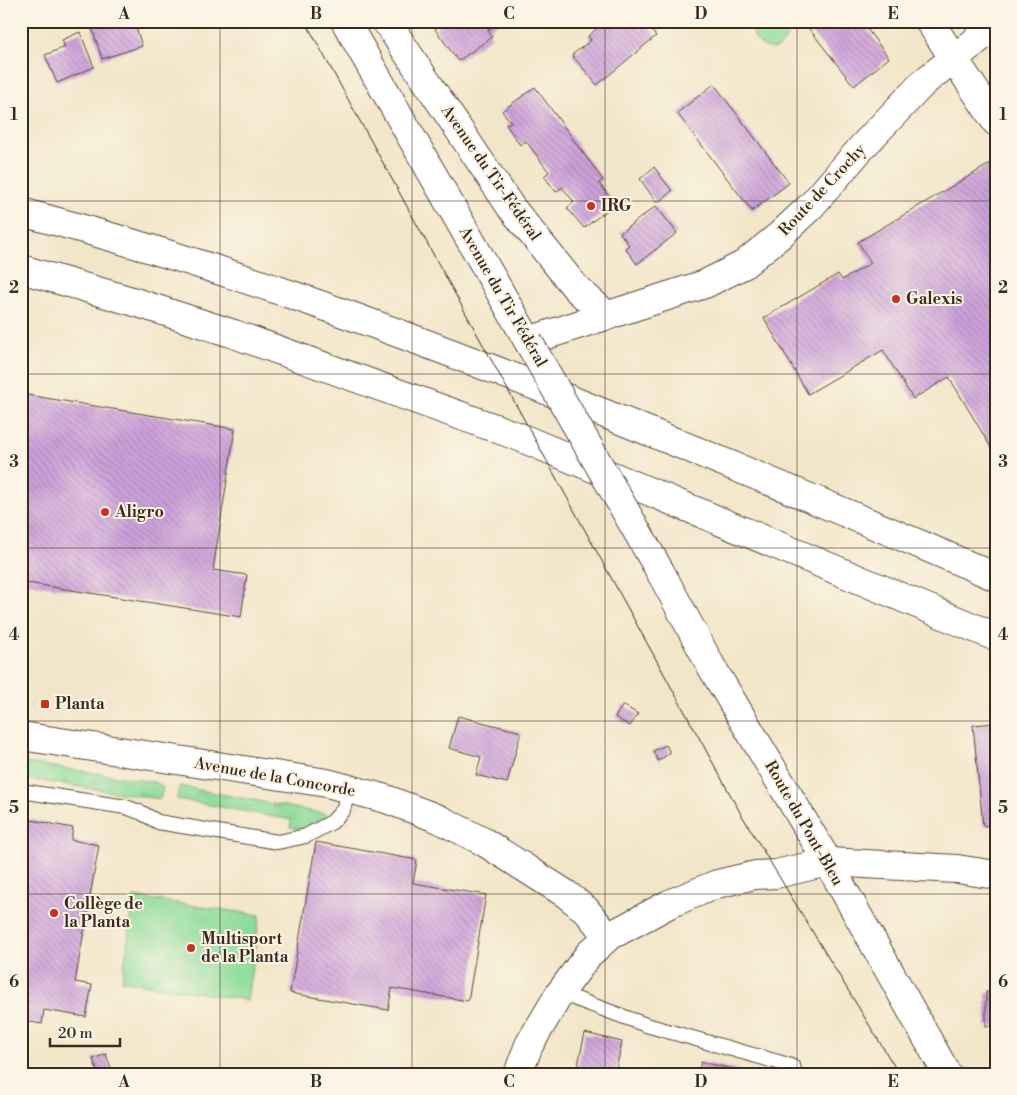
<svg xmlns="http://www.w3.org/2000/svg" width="1017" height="1095" font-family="'Libre Bodoni',serif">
	<defs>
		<pattern id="grass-tufts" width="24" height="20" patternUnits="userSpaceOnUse" patternTransform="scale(1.25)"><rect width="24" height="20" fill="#8ddb9a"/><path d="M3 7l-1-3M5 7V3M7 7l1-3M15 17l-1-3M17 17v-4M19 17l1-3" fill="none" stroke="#7bbc84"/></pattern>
		<pattern id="building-back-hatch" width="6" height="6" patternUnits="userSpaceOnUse" patternTransform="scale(1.25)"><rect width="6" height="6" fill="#cda2db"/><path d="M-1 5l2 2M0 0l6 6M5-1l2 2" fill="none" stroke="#a884b1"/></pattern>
	</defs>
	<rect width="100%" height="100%" fill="#fcf5e5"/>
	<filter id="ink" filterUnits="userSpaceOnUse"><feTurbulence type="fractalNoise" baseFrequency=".02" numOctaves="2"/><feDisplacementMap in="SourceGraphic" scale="10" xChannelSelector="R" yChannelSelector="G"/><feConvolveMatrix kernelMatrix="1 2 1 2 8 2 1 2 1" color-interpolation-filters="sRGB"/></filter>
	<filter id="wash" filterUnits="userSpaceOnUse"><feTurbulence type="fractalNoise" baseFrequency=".0096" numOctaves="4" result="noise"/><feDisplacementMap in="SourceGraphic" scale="20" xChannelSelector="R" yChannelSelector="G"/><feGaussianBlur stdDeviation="1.12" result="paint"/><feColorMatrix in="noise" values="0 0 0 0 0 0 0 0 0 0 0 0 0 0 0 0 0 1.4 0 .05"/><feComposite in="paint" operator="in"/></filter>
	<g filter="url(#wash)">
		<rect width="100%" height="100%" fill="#f2e6c9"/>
		<!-- grass -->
		<g fill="url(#grass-tufts)" stroke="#64825c">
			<polygon points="21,762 155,782 163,787 160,799 21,778"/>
			<polygon points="179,786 326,814 327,817 301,829 290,827 291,820 177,799"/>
		</g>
		<!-- green -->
		<g fill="#8ddb9a" stroke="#64825c">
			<path d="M749 21H781L788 30C787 48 771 55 758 42 752 37 754 27 749 21Z"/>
			<polygon points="134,897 260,915 247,1000 122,981"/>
		</g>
		<g id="blocks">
			<!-- building -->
			<g fill="url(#building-back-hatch)">
				<polygon points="90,21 134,21 142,46 102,59"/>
				<polygon points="445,21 501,21 488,30 492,37 458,61 435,29"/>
				<polygon points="606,21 611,21 614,25 619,21 644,21 656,36 597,85 572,55 591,40 588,36"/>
				<polygon points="803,21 861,21 889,58 854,86"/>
				<polygon points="80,32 94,67 57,83 45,55 65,47 62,40"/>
				<polygon points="714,84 789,183 752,211 677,113"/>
				<polygon points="535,87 603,180 599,183 615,204 584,228 567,208 574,202 562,187 556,192 544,176 549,172 526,141 520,145 506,125 511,122 502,111"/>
				<polygon points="993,162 996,166 996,456 949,377 913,399 883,350 808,394 764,318 838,274 842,280 871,263 858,242"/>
				<polygon points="654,167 672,191 657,203 640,179"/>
				<polygon points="656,206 677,233 637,264 625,248 629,245 620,233"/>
				<polygon points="21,394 235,429 213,570 247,575 241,617 21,582"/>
				<polygon points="623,705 638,714 630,726 615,717"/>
				<polygon points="458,716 521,732 507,783 476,775 481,757 449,748"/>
				<polygon points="996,723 996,825 983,826 973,725"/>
				<polygon points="666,745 670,753 658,761 653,751"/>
				<polygon points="21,818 73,828 71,840 99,845 75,982 92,985 86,1017 44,1010 42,1024 21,1020"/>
				<polygon points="316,842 417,860 413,883 486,895 468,1001 392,988 388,1010 290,993"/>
				<rect x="986" y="992" width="10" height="34"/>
				<polygon points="585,1033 622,1042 615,1074 576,1074"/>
				<polygon points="106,1054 113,1074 98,1074 93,1059"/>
				<polygon points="701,1062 751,1073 751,1074 698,1074"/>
			</g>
		</g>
	</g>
	<g filter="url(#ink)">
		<use href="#blocks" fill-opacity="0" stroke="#564638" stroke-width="1"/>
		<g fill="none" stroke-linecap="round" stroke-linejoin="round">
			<!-- service casing -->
			<g stroke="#564638" stroke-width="16">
				<g id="service">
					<polyline points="21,791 126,807 142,813 158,822 278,842 306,836 332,822 343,810 349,789"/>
					<polyline points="560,993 646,1025 785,1064 793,1067 796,1074"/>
				</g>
			</g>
			<!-- minor casing -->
			<g stroke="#564638" stroke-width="30">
				<g id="minor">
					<polyline points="386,21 510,206 576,288 607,316"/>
					<polyline points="929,21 996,122"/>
					<polyline points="528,341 705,284 743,265 779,236 811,206 863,146 924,82 996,25"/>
					<polyline points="21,736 327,783 386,799 439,819 484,842 566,894 586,910 608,937"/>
					<polyline points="828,862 957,869 996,875"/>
				</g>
			</g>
			<!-- tertiary casing -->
			<g stroke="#564638" stroke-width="30">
				<polyline id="tertiary" points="518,1074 529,1045 560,993 589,954 608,937 669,904 717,884 755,875 776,874 828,862"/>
			</g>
			<!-- secondary casing -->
			<g stroke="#564638" stroke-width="30">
				<g id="secondary">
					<polyline points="345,21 528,341"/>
					<polyline points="661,573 711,666 828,862 947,1074"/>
				</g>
			</g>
			<!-- motorway casing -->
			<g stroke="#564638" stroke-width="30">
				<g id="motorway">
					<path d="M21 212C209 261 391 328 571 400 713 457 855 516 996 577"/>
					<polyline points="21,269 135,302 234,334 517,436 996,637"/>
				</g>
			</g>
			<!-- service -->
			<use href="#service" stroke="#fff" stroke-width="14"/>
			<!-- minor -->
			<use href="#minor" stroke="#fff" stroke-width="28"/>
			<!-- tertiary -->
			<use href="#tertiary" stroke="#fff" stroke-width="28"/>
			<!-- secondary -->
			<use href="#secondary" stroke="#fff" stroke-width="28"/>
			<!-- motorway -->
			<use href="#motorway" stroke="#fff" stroke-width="28"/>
			<!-- tram -->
			<polyline stroke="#3b2a1e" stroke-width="1" points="305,21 741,814 899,1074"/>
			<!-- secondary-bridge casing -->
			<g stroke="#564638" stroke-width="30" stroke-linecap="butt">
				<polyline id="secondary-bridge" points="528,341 661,573"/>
			</g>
			<!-- secondary-bridge -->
			<use href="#secondary-bridge" stroke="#fff" stroke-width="28"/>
		</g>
	</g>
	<!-- grid -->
	<path fill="none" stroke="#3b2a1e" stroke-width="1" stroke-opacity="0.55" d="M220 21V1074M412 21V1074M605 21V1074M797 21V1074M21 201H996M21 374H996M21 548H996M21 721H996M21 894H996"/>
	<!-- markers -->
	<g fill="#c8321e" stroke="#fcf5e5" stroke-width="2">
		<circle cx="591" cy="206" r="5"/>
		<circle cx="896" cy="299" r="5"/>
		<circle cx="105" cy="512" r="5"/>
		<rect x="40" y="699" width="10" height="10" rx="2.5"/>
		<circle cx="54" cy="913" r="5"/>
		<circle cx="191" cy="948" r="5"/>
	</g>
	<g text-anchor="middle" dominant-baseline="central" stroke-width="4" stroke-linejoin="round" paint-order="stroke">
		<!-- street labels -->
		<g font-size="16" fill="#3b2a1e" stroke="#fcf5e5">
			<text transform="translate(491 173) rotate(55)">Avenue du Tir-Fédéral</text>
			<text transform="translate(822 190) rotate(-47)">Route de Crochy</text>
			<text transform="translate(503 297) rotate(60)">Avenue du Tir Fédéral</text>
			<text transform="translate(275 777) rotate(10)">Avenue de la Concorde</text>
			<text transform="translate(804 823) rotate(60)">Route du Pont-Bleu</text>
		</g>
		<!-- poi labels -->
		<g font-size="16" font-weight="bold" fill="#3b2a1e" stroke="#fcf5e5" text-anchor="start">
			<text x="601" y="206">IRG</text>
			<text x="906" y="299">Galexis</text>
			<text x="115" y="512">Aligro</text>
			<text x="55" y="704">Planta</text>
			<text x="64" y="904">Collège de<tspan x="64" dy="18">la Planta</tspan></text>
			<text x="201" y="939">Multisport<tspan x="201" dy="18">de la Planta</tspan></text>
		</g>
	</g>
	<!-- margin -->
	<rect width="1017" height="1095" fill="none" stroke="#fcf5e5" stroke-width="55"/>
	<!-- scale -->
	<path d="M50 1038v8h70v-8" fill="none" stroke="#3b2a1e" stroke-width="2.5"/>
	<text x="58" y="1038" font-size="15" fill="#3b2a1e" stroke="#fcf5e5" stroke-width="4" paint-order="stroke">20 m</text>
	<rect x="28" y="28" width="962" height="1040" fill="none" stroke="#3b2a1e" stroke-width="2"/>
	<g font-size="16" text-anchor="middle" font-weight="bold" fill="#3b2a1e">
		<text x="124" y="19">A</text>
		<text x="316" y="19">B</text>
		<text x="509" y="19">C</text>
		<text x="701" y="19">D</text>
		<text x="893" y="19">E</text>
		<text x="14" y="120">1</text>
		<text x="1003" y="120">1</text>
		<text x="14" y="293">2</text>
		<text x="1003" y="293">2</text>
		<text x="14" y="467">3</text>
		<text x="1003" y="467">3</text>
		<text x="14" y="640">4</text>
		<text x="1003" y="640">4</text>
		<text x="14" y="813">5</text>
		<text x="1003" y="813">5</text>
		<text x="14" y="987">6</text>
		<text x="1003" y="987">6</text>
		<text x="124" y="1087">A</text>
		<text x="316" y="1087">B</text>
		<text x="509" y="1087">C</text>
		<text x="701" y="1087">D</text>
		<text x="893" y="1087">E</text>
	</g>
</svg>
